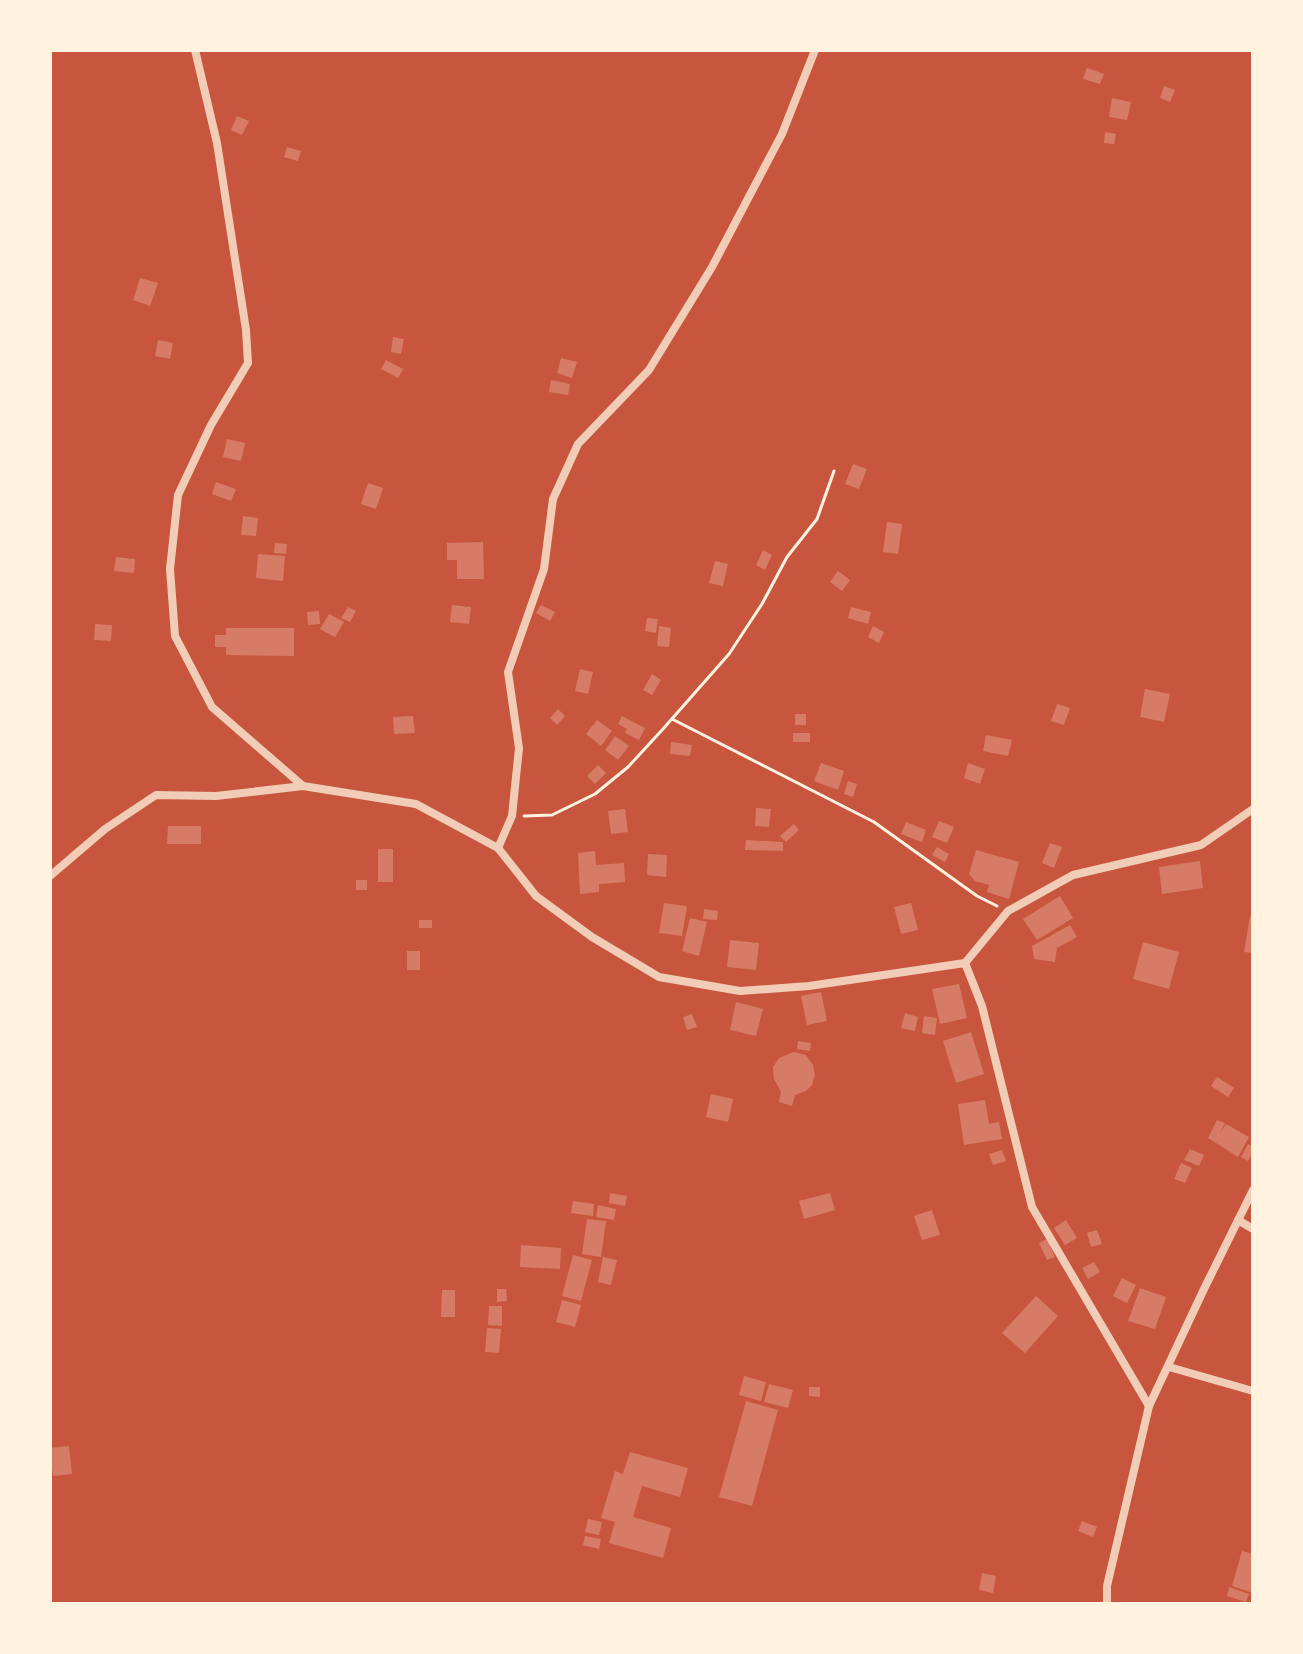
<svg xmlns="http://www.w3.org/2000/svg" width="1303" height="1654" font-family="'Space Grotesk',sans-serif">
	<rect width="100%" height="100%" fill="#c8553d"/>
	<!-- building -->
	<g fill="#d67c66">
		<polygon points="1087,68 1104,74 1100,84 1083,79"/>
		<polygon points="1164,86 1175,90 1170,102 1160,98"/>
		<polygon points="1112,98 1131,102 1127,120 1109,117"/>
		<polygon points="237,116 249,121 242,135 231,130"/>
		<polygon points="1105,132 1116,134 1114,144 1104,143"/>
		<polygon points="287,147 301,151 298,161 284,157"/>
		<polygon points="140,278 158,283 150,306 133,300"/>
		<polygon points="393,337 404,339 401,354 391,352"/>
		<polygon points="158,340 173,343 170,359 155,356"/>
		<polygon points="561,358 577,362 572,378 557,373"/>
		<polygon points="386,360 403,369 398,378 381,369"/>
		<polygon points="551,380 570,384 568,395 549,392"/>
		<polygon points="227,439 245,443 241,461 223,457"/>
		<polygon points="853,464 867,469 859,489 845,484"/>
		<polygon points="216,482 236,489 231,501 212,494"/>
		<polygon points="368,483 383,488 376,509 361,504"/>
		<polygon points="243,516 258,518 256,536 241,535"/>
		<polygon points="887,522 902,524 898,554 883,552"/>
		<polygon points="483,542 484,579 457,579 457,560 447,560 447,543"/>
		<polygon points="275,543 287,544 286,554 274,553"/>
		<polygon points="763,550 772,555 765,570 756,565"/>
		<polygon points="258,554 285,556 283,581 256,578"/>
		<polygon points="116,557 135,559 134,573 114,571"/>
		<polygon points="715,561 728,564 723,586 709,583"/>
		<polygon points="838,571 850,580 842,591 830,582"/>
		<polygon points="452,605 471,607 469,624 450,622"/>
		<polygon points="541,605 555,612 550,621 536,613"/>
		<polygon points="348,607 356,611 350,622 341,618"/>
		<polygon points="851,607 871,612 868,624 848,618"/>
		<polygon points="319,611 320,624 308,625 307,612"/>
		<polygon points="329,614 344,622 335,637 320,629"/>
		<polygon points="647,618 658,619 656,633 645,631"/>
		<polygon points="95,624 112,625 111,641 94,640"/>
		<polygon points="659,626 671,628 669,647 657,646"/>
		<polygon points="873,626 884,632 879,643 868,637"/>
		<polygon points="226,628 294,628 294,656 226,655 226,647 215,647 215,635 226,635"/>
		<polygon points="580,669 593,672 588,694 575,691"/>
		<polygon points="652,674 661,680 652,695 643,690"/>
		<polygon points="1145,689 1170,694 1164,722 1140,717"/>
		<polygon points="1057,704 1070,708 1064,725 1051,721"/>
		<polygon points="558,709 565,716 557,725 550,718"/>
		<rect x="795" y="714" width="11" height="11"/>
		<polygon points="413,716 415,733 394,734 393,717"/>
		<polygon points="622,716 645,728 639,740 625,733 627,729 618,724"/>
		<polygon points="597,720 612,731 601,746 586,734"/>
		<rect x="793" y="733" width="17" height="9"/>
		<polygon points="986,735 1012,740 1008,756 983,751"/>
		<polygon points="615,736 629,746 618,760 605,750"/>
		<polygon points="671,742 692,745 690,756 670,754"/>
		<polygon points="821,763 844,771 838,790 814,781"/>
		<polygon points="968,763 985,769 980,784 964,778"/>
		<polygon points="598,765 606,773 595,784 587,776"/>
		<polygon points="848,781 857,784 853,797 844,794"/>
		<polygon points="756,808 771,809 769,827 755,826"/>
		<polygon points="625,809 628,832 611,834 608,811"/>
		<polygon points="939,821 954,827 947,843 932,837"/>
		<polygon points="906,822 926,830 922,842 901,834"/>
		<polygon points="794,824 799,830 786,842 780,836"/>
		<polygon points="168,826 201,826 201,844 167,844"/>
		<polygon points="746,840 783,842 783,851 745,850"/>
		<polygon points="1050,843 1062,847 1054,868 1042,863"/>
		<polygon points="937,847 949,854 945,862 932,855"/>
		<rect x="378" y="849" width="15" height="33"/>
		<polygon points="976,850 1019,862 1009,899 987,892 989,885 975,881 969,874"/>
		<polygon points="595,851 596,865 624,863 625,882 599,884 599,892 580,894 578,853"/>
		<polygon points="648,854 667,855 666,877 647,875"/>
		<polygon points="1200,861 1203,888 1162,894 1159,867"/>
		<rect x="356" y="880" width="11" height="10"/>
		<polygon points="1060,896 1073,918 1037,940 1023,919"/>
		<polygon points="664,903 687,906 682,936 659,933"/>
		<polygon points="911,903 918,930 901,934 894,907"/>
		<polygon points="704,909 718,911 717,920 703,919"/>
		<polygon points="1250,916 1253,917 1253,953 1244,952"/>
		<polygon points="690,918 707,922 699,956 682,951"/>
		<rect x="419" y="920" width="13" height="8"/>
		<polygon points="1070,925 1077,937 1057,948 1055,962 1034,959 1032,946"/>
		<polygon points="730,940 759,943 756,970 727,967"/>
		<polygon points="1143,942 1179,952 1169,989 1133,979"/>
		<rect x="407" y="951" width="13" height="19"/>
		<polygon points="959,984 967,1018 940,1024 932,989"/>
		<polygon points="821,992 827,1021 807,1025 801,996"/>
		<polygon points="736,1002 763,1009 756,1036 730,1030"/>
		<polygon points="905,1013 918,1017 915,1031 901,1028"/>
		<polygon points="692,1014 697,1027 687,1030 683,1017"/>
		<polygon points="924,1016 937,1018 935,1035 922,1033"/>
		<polygon points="971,1032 984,1074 956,1083 943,1041"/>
		<polygon points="798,1041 811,1043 810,1051 797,1049"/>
		<polygon points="794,1052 806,1055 813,1065 815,1075 812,1085 806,1091 795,1095 792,1106 779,1102 781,1092 774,1079 773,1067 779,1058"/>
		<polygon points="1217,1077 1234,1088 1228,1097 1211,1086"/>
		<polygon points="711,1094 733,1099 728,1122 706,1117"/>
		<polygon points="985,1100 989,1124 999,1122 1002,1139 964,1145 958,1104"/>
		<polygon points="1217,1120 1225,1123 1220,1133 1226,1124 1249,1137 1238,1157 1208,1138"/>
		<polygon points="1248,1144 1253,1147 1253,1152 1248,1161 1241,1157"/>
		<polygon points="1190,1149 1204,1155 1199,1166 1184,1160"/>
		<polygon points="1002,1150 1006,1161 993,1165 989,1154"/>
		<polygon points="1181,1163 1192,1168 1185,1183 1174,1179"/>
		<polygon points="610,1193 627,1196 625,1206 609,1203"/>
		<polygon points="830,1193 835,1210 804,1219 799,1201"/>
		<polygon points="573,1201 594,1204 593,1216 571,1213"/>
		<polygon points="598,1205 616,1209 614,1220 596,1217"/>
		<polygon points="932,1210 940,1235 922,1240 914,1216"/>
		<polygon points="587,1219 606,1221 601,1257 582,1254"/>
		<polygon points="1066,1220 1077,1238 1065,1245 1054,1228"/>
		<polygon points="1097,1230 1102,1244 1091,1247 1087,1233"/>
		<polygon points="1047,1239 1055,1257 1047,1260 1039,1243"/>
		<polygon points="521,1245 561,1248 560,1269 520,1267"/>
		<polygon points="573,1255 592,1260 581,1301 562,1296"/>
		<polygon points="603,1257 617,1260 611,1285 598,1282"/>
		<polygon points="1094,1262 1100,1272 1088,1279 1082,1268"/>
		<polygon points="1122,1278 1136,1285 1127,1303 1113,1296"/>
		<polygon points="1140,1288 1166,1297 1155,1329 1128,1321"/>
		<polygon points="497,1289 506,1289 507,1301 497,1302"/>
		<polygon points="442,1290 455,1290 455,1317 441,1317"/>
		<polygon points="1036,1296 1058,1316 1025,1353 1002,1333"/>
		<polygon points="562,1300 581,1305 575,1327 556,1322"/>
		<polygon points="489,1306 502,1306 502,1326 488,1325"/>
		<polygon points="487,1328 501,1329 499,1353 485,1352"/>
		<polygon points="744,1376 766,1382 761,1401 739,1395"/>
		<polygon points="769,1384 793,1390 788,1408 764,1402"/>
		<polygon points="809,1387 820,1387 820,1397 809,1396"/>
		<polygon points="746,1401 778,1410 752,1506 719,1497"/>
		<polygon points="69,1446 72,1474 53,1476 50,1448"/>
		<polygon points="630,1452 688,1468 680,1497 642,1486 633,1517 671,1528 663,1558 609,1543 615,1522 601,1518 615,1471 623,1474"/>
		<polygon points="588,1519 602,1522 599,1535 585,1532"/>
		<polygon points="1082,1521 1097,1527 1093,1537 1078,1531"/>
		<polygon points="585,1536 601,1539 599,1549 583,1545"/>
		<polygon points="1242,1551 1253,1554 1253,1593 1232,1586"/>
		<polygon points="982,1573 996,1576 993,1593 979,1590"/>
		<polygon points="1229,1587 1249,1594 1246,1602 1227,1596"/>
	</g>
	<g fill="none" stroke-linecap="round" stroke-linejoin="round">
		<!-- path -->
		<g stroke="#fff3e0" stroke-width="3">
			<polyline points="672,719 874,822 977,896 997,906"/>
			<polyline points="524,816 552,815 595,794 628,767 663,729 729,654 762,604 787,557 817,519 834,471"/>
		</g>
		<!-- minor -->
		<g stroke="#f1ccb7" stroke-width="8">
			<polyline points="195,50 217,143 246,330 248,363 211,425 178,495 170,569 175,636 212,707 303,786"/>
			<polyline points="498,848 512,816 519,748 508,672 544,569 553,499 578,444 649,370 712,267 782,134 815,50"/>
			<polyline points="50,876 105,829 156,795 216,796 303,786 416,804 498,848 536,896 592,937 659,977 740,991 809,986 965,963 982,1006 1032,1207 1149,1406"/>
			<polyline points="965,963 1008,911 1073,875 1201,845 1253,809"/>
			<polyline points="1238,1220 1253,1229"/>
			<polyline points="1169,1367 1253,1391"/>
			<polyline points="1107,1604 1107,1586 1149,1406 1204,1289 1253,1190"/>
		</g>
	</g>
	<!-- border -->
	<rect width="1303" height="1654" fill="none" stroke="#fff3e0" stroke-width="104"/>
</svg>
